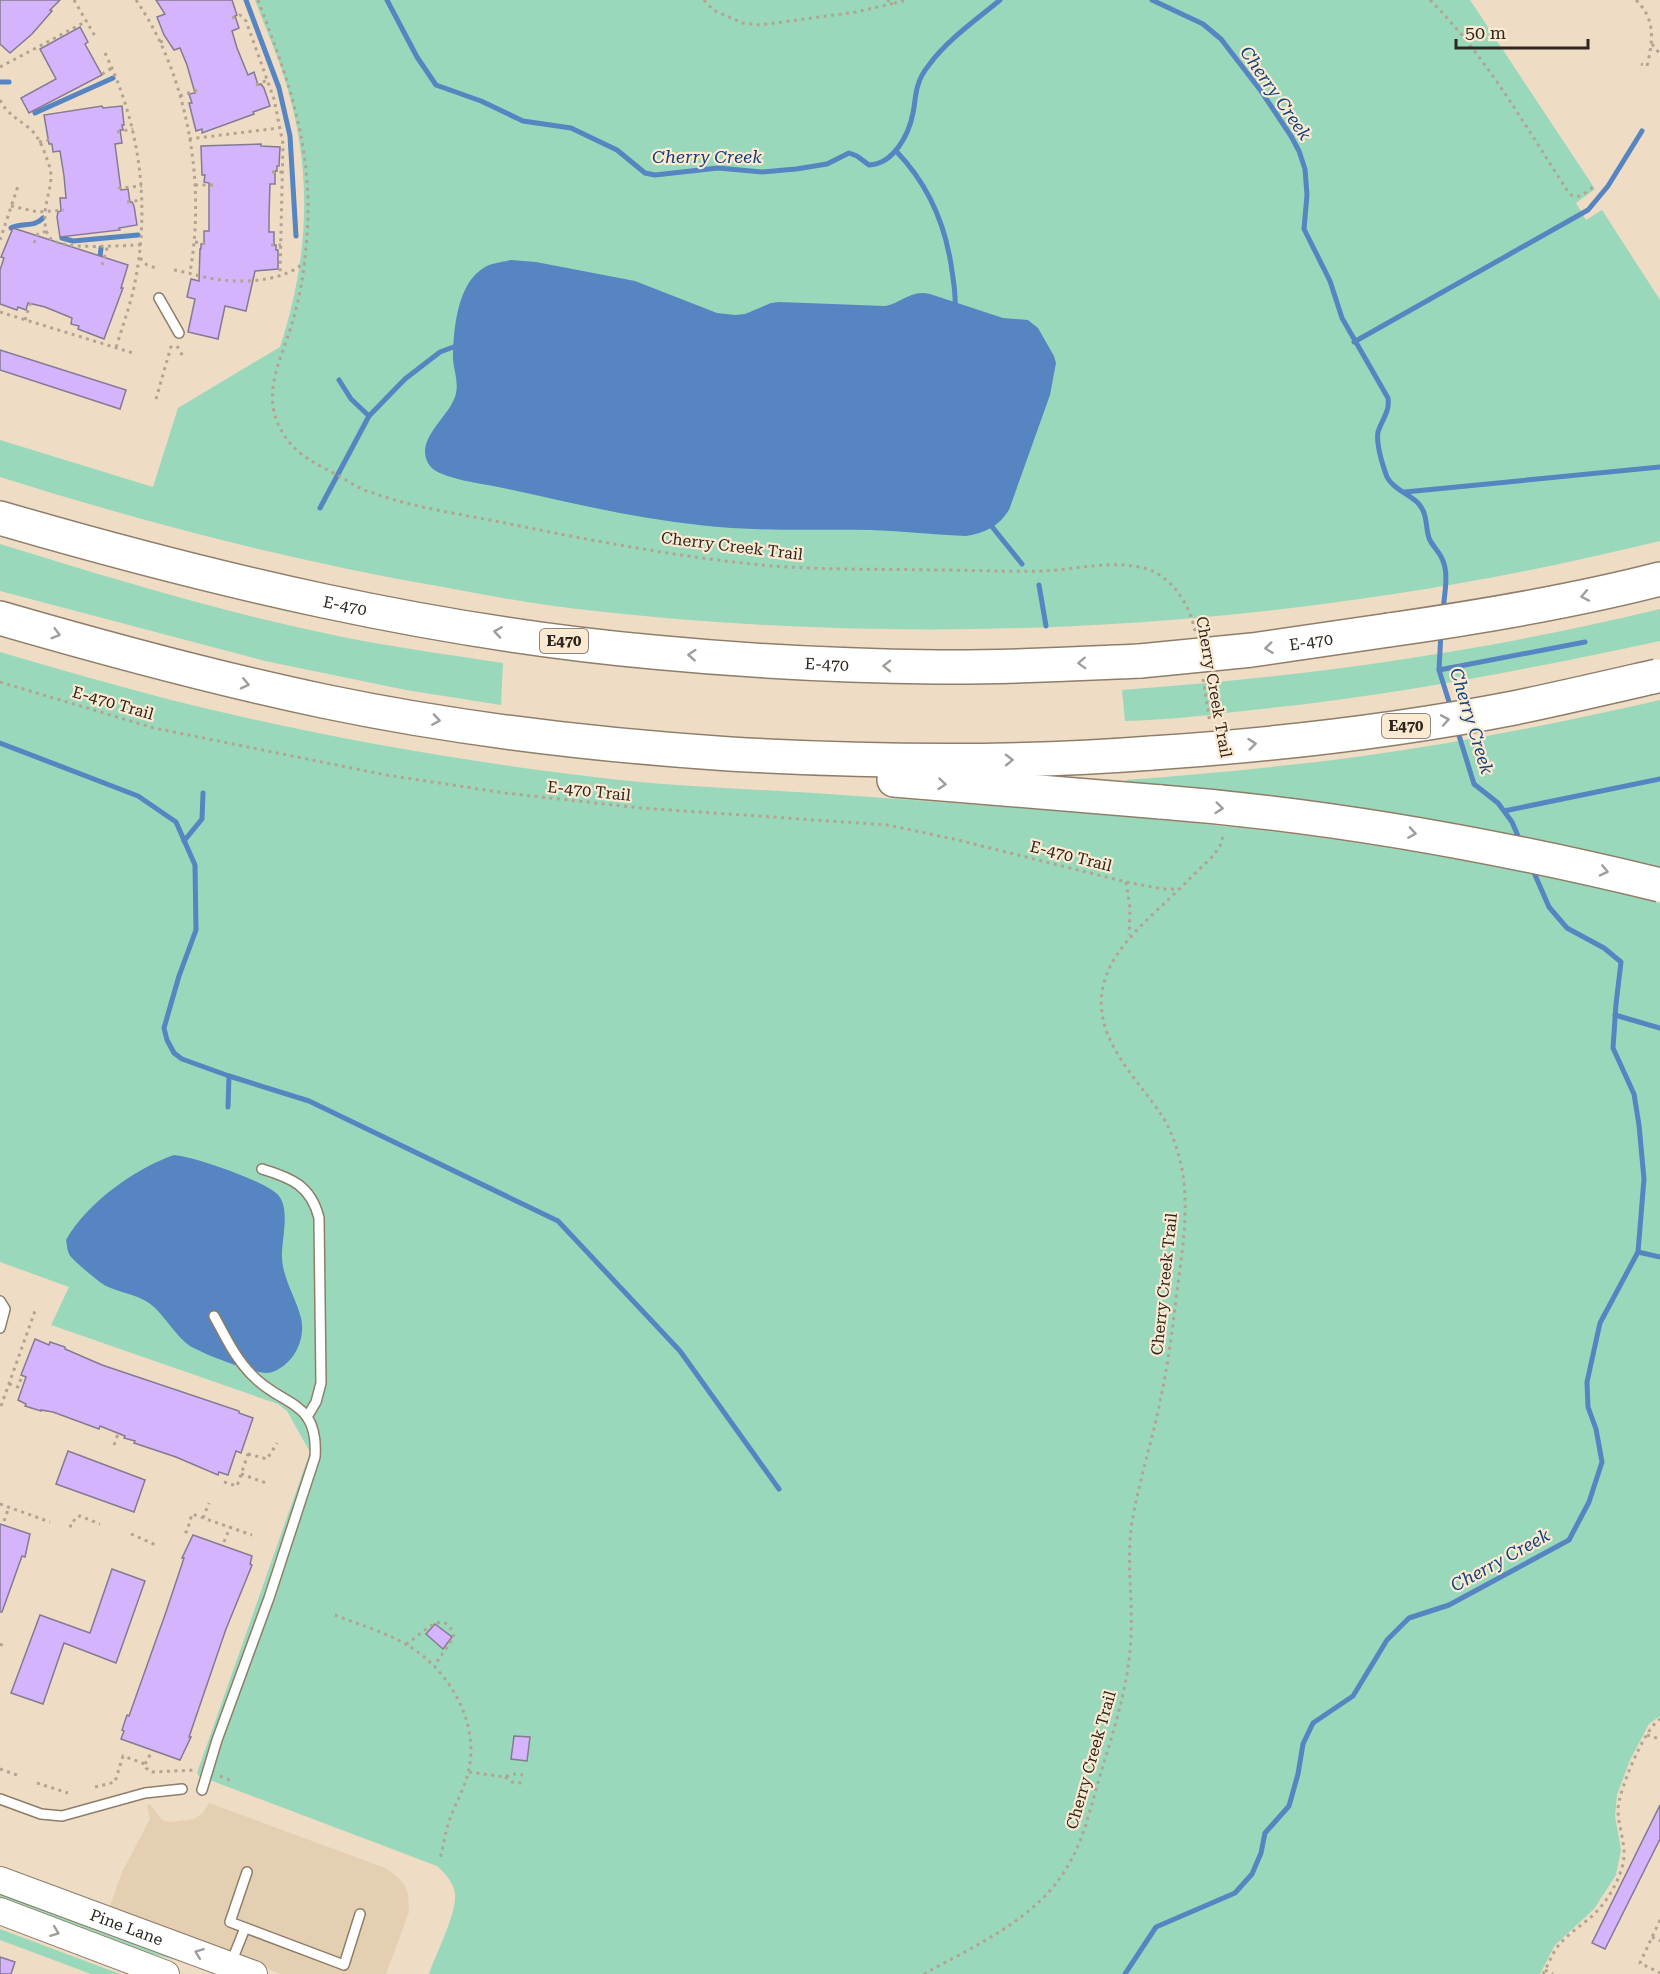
<svg xmlns="http://www.w3.org/2000/svg" width="1660" height="1974" font-family="'Roboto Serif',serif">
	<rect width="100%" height="100%" fill="#eedcc5"/>
	<!-- built -->
	<polygon fill="#e5cfb3" points="209,1803 385,1868 395,1875 404,1884 408,1893 409,1912 386,1974 281,1974 109,1909 122,1872 150,1819 147,1805 150,1804 162,1820 170,1822 194,1819 203,1813"/>
	<!-- green -->
	<g fill="#9ad8bc">
		<path d="M255 0H1470L1595 189 1576 203 1586 220 1602 210 1660 300V541C1306 628 939 651 577 609 532 604 487 595 443 587 292 561 146 523 0 477V440L153 487 178 408 280 347C308 261 313 178 288 90 280 60 266 30 255 0Z"/>
		<path d="M0 544C107 577 215 610 324 633 383 646 444 654 503 663L501 705 406 690 265 661 0 591Z"/>
		<path d="M1660 609V641C1525 670 1390 696 1252 710 1210 715 1167 720 1125 721L1122 690C1304 677 1483 652 1660 609Z"/>
		<path d="M0 652C57 669 114 685 171 700 319 737 469 763 620 780 685 787 750 789 814 793 941 802 1068 811 1194 823 1351 838 1506 865 1660 903V1716L1649 1724 1630 1760 1617 1795 1615 1816 1621 1850 1616 1875 1594 1909 1555 1945 1540 1974H429C436 1953 457 1914 455 1893 453 1882 446 1874 437 1866L199 1776 197 1773 310 1452 287 1411 278 1404 51 1325 69 1287 0 1262Z"/>
		<path d="M1660 700V871L1125 785 1126 780C1203 774 1280 767 1356 757 1459 743 1559 723 1660 700Z"/>
		<polygon points="0,1891 177,1957 176,1960 102,1941 0,1902"/>
		<polygon points="0,1929 120,1974 91,1974 0,1940"/>
	</g>
	<!-- water -->
	<g fill="#5685c2">
		<path d="M511 260 536 262 635 281 717 313 735 315 745 314 771 303 779 302 885 306C902 303 911 289 930 294L1003 318 1028 320 1038 328 1054 356 1056 363 1050 395 1009 510C999 526 985 533 966 536 935 535 903 531 871 530 814 529 756 532 699 525 633 518 568 502 503 488 486 484 439 479 430 466 411 440 452 416 456 393 459 380 452 366 453 353 454 326 458 282 485 267 492 263 502 262 511 260Z"/>
		<path d="M174 1155C195 1157 259 1179 276 1193 292 1206 281 1239 282 1258 283 1279 296 1298 301 1318 306 1339 294 1363 275 1371 272 1372 269 1373 266 1373 253 1373 196 1352 186 1343 172 1331 163 1313 149 1303 136 1294 120 1293 106 1286 100 1283 72 1260 69 1254 67 1250 67 1244 66 1240 87 1203 134 1169 174 1155Z"/>
	</g>
	<g fill="none" stroke-linecap="round" stroke-linejoin="round">
		<!-- stream -->
		<g stroke="#5685c2" stroke-width="5">
			<polyline points="246,0 279,88 290,136 296,236"/>
			<path d="M387 0 417 57 436 85 481 101 523 121 571 128 617 150 645 173 655 175 718 168 762 172 796 169 827 164 849 153 857 156 869 165C894 164 909 134 913 113 915 104 915 94 918 85 920 78 924 71 929 65 947 40 976 20 1000 0"/>
			<path d="M1152 0 1203 24 1221 39 1261 91 1291 136 1299 151 1305 169 1307 195 1304 229 1330 281 1342 318 1388 398C1390 412 1382 419 1378 432 1376 444 1383 466 1387 477 1393 489 1409 494 1418 503 1428 514 1425 525 1429 538 1432 546 1440 552 1443 561 1449 575 1444 596 1443 611"/>
			<polyline points="0,82 9,82"/>
			<polyline points="35,113 113,78"/>
			<path d="M896 151C928 184 946 226 952 271 954 284 956 296 955 308"/>
			<path d="M11 228C22 222 34 228 43 218"/>
			<polyline points="62,238 73,241 138,235"/>
			<polyline points="100,257 101,248"/>
			<polyline points="1354,342 1588,210 1608,186 1642,131"/>
			<polyline points="339,380 351,399 369,416"/>
			<polyline points="1405,492 1660,467"/>
			<polyline points="320,508 369,416 405,379 440,352 459,345"/>
			<polyline points="989,523 1022,564"/>
			<polyline points="1039,585 1046,626"/>
			<polyline points="1441,632 1439,670 1451,708"/>
			<polyline points="1439,670 1585,642"/>
			<polyline points="1457,729 1474,784 1498,803 1512,822 1521,843"/>
			<polyline points="0,743 138,796 176,822 195,865 196,930 179,976 164,1028 167,1040 174,1053 182,1059 229,1076 309,1101 558,1221 680,1351 779,1489"/>
			<polyline points="1504,811 1660,779"/>
			<polyline points="184,841 202,819 203,793"/>
			<polyline points="1615,1015 1660,1028"/>
			<polyline points="228,1107 229,1076"/>
			<polyline points="1638,1252 1660,1257"/>
			<polyline points="1125,1974 1156,1927 1235,1893 1252,1874 1261,1853 1265,1833 1289,1806 1298,1774 1303,1744 1313,1723 1353,1696 1387,1640 1409,1618 1449,1605 1569,1540 1589,1502 1602,1462 1596,1429 1588,1407 1587,1382 1600,1323 1638,1252 1644,1179 1639,1125 1634,1094 1613,1048 1616,1004 1621,962 1604,948 1567,928 1549,907 1532,868"/>
		</g>
	</g>
	<!-- building -->
	<g fill="#d5b4fe" stroke="#847a91" stroke-width="1.5">
		<polygon points="0,0 60,0 50,10 52,11 32,34 10,53 0,44"/>
		<polygon points="156,0 232,0 237,15 235,16 239,28 232,31 237,48 248,75 254,72 258,85 261,84 264,88 270,106 253,112 254,114 202,133 202,129 196,131 189,103 192,103 189,94 195,93 187,65 180,48 174,50 164,35 157,17 165,14"/>
		<polygon points="80,27 88,42 85,44 102,75 29,113 21,98 56,79 40,49"/>
		<polygon points="102,106 103,108 122,106 124,125 122,125 123,130 120,130 122,143 115,144 119,175 121,190 128,189 130,202 132,202 134,206 137,225 119,228 120,230 60,237 57,217 58,212 61,211 60,198 66,198 64,176 60,151 53,152 52,144 49,144 44,115"/>
		<polygon points="261,144 261,146 280,147 279,166 277,166 277,171 275,171 275,184 270,184 269,216 269,232 274,232 274,245 276,245 276,250 278,250 278,269 255,271 246,311 225,306 218,339 188,332 195,299 187,297 191,279 199,281 200,249 201,249 201,244 204,244 204,231 209,231 209,183 204,182 205,175 202,175 201,146"/>
		<polygon points="13,228 128,265 121,288 123,288 104,339 78,329 79,326 71,324 72,318 45,307 28,303 26,310 18,307 17,310 0,304 0,270 4,258 1,257"/>
		<polygon points="0,350 126,390 120,409 0,370"/>
		<polygon points="35,1339 49,1345 50,1342 65,1347 65,1349 102,1365 239,1411 239,1413 253,1418 241,1453 236,1451 228,1475 219,1472 218,1475 176,1457 134,1443 135,1441 124,1438 125,1436 100,1426 99,1429 53,1412 41,1410 41,1411 25,1406 26,1404 18,1400 26,1377 21,1375"/>
		<polygon points="68,1451 145,1480 134,1512 56,1484"/>
		<polygon points="0,1524 30,1534 25,1557 22,1556 2,1612 0,1612"/>
		<polygon points="193,1535 252,1556 250,1564 252,1565 246,1580 226,1629 189,1737 191,1737 180,1760 121,1739 124,1731 122,1730 127,1715 129,1716 166,1612 184,1558 182,1558"/>
		<polygon points="112,1569 145,1581 116,1663 64,1643 43,1704 11,1693 40,1615 90,1633"/>
		<polygon points="435,1624 452,1637 443,1649 426,1634"/>
		<polygon points="514,1736 530,1737 527,1761 511,1759"/>
		<polygon points="1660,1805 1660,1839 1605,1949 1592,1943"/>
		<polygon points="0,1957 15,1962 11,1974 0,1974"/>
	</g>
	<g fill="none" stroke-linecap="round" stroke-linejoin="round">
		<!-- lane casing -->
		<g stroke="#8e7e69" stroke-width="12">
			<g id="lane">
				<polyline points="159,298 179,333"/>
				<path d="M262 1169C292 1178 311 1186 319 1218L321 1383 316 1402 307 1417"/>
				<polyline points="0,1301 5,1309 0,1328"/>
				<path d="M202 1790 217 1740 269 1598 315 1457C319 1399 282 1407 252 1375 235 1358 225 1336 214 1316"/>
				<polyline points="0,1799 41,1814 62,1816 145,1793 182,1789"/>
				<polyline points="247,1872 230,1922 344,1965 360,1914"/>
				<polyline points="231,1963 245,1928"/>
			</g>
		</g>
		<!-- secondary casing -->
		<g stroke="#8e7e69" stroke-width="28">
			<g id="secondary">
				<path id="s1" d="M0 1880 254 1974"/>
				<polyline points="0,1911 166,1974"/>
			</g>
		</g>
		<!-- highway casing -->
		<g stroke="#8e7e69" stroke-width="36">
			<g id="highway">
				<path id="s2" d="M0 518C213 580 431 632 653 652 747 661 842 666 937 667 1005 668 1072 664 1140 661"/>
				<path d="M0 618C107 649 214 678 323 701 457 729 594 745 730 754 870 762 1011 764 1152 753"/>
				<path d="M1389 630C1480 617 1571 602 1660 579"/>
				<polyline points="894,780 1161,802"/>
			</g>
		</g>
		<!-- path -->
		<g stroke="#b3a492" stroke-width="3" stroke-dasharray="3 4.5" stroke-linecap="butt">
			<polyline points="74,0 95,36"/>
			<path d="M136 0C188 75 206 184 190 272"/>
			<path d="M258 0C292 89 317 159 305 257 303 280 298 304 291 327 279 364 260 398 284 435 298 457 319 465 341 477 351 483 361 490 373 493 415 508 461 514 505 523 593 541 683 558 773 566 827 570 882 569 937 570 973 570 1009 572 1044 571 1077 569 1111 560 1144 568 1172 576 1189 603 1195 631"/>
			<polyline points="704,0 713,10 743,23 760,25 856,12 895,3"/>
			<polyline points="887,0 895,3 906,0"/>
			<path d="M1430 0C1487 57 1525 126 1569 193 1577 201 1585 193 1593 187"/>
			<path d="M1636 0C1656 20 1653 40 1647 66L1641 64"/>
			<polyline points="232,18 240,15 246,21 274,99 283,144 280,276"/>
			<polyline points="160,42 167,40"/>
			<polyline points="1652,44 1660,54"/>
			<path d="M105 53C139 123 150 200 136 277 132 301 123 324 116 348"/>
			<polyline points="0,67 87,21"/>
			<polyline points="102,74 112,68"/>
			<polyline points="256,85 268,80"/>
			<polyline points="180,96 197,90"/>
			<path d="M0 100C7 114 18 119 29 128 40 137 45 153 49 165 54 179 48 192 46 206 44 215 44 231 50 238 60 251 123 245 141 245"/>
			<polyline points="117,132 133,129"/>
			<polyline points="189,139 279,128"/>
			<polyline points="39,142 49,140"/>
			<polyline points="272,172 282,172"/>
			<polyline points="195,185 213,185"/>
			<polyline points="118,188 142,186"/>
			<polyline points="127,202 142,200"/>
			<polyline points="11,206 38,212 64,210"/>
			<polyline points="0,240 18,186"/>
			<polyline points="195,242 207,244"/>
			<polyline points="34,243 38,234 47,231"/>
			<polyline points="271,245 281,245"/>
			<polyline points="140,258 147,265 156,268"/>
			<polyline points="102,265 108,245"/>
			<path d="M174 270C191 273 208 279 224 280 250 283 285 280 305 262"/>
			<polyline points="0,312 133,353"/>
			<polyline points="25,320 31,301"/>
			<polyline points="177,346 184,358"/>
			<polyline points="156,399 172,343"/>
			<polyline points="1203,679 1210,723"/>
			<polyline points="0,682 154,728 386,775 505,793 641,808 888,825 958,840 1126,882 1162,889 1178,889"/>
			<polyline points="1126,882 1130,908 1129,935"/>
			<polyline points="9,1384 18,1387 22,1376"/>
			<polyline points="1,1406 35,1311"/>
			<polyline points="114,1445 119,1431"/>
			<polyline points="248,1454 267,1459 277,1443"/>
			<polyline points="241,1474 269,1484"/>
			<polyline points="224,1482 237,1486 248,1454 244,1452"/>
			<polyline points="0,1504 50,1522"/>
			<polyline points="203,1518 209,1503"/>
			<polyline points="4,1521 9,1507"/>
			<polyline points="69,1526 72,1526 75,1518 80,1516 100,1524"/>
			<polyline points="185,1533 187,1531 192,1514 252,1535"/>
			<polyline points="131,1534 156,1545"/>
			<polyline points="224,1542 230,1527"/>
			<path d="M335 1615C359 1625 386 1632 407 1645 449 1669 481 1724 468 1773 464 1790 454 1806 448 1824 445 1835 443 1847 440 1859"/>
			<polyline points="0,1644 6,1647"/>
			<path d="M406 1644C420 1637 445 1603 454 1637L434 1666"/>
			<polyline points="1647,1735 1660,1739"/>
			<polyline points="145,1764 151,1753"/>
			<polyline points="0,1769 17,1775"/>
			<polyline points="469,1772 505,1777 512,1774 523,1775"/>
			<polyline points="220,1776 234,1782"/>
			<polyline points="505,1777 512,1782 522,1783"/>
			<polyline points="37,1783 68,1793"/>
			<polyline points="95,1787 115,1782 123,1756 145,1764 146,1768 152,1772 196,1770"/>
			<polyline points="1660,1920 1640,1963 1660,1973"/>
			<polyline points="1652,1937 1660,1941"/>
			<polyline points="1545,1970 1553,1974"/>
			<path d="M924 1974C974 1946 1035 1920 1066 1869 1083 1842 1090 1810 1099 1779 1113 1732 1129 1686 1131 1636 1133 1598 1126 1561 1132 1522 1139 1480 1153 1439 1161 1397 1169 1360 1173 1322 1178 1284 1183 1245 1189 1208 1182 1169 1178 1151 1172 1131 1162 1116 1138 1079 1095 1041 1102 992 1108 952 1144 923 1172 896 1186 883 1199 869 1213 856L1220 846 1224 833"/>
			<path d="M1543 1974C1548 1965 1552 1954 1558 1946 1567 1935 1579 1927 1590 1918 1605 1905 1618 1884 1623 1864 1627 1845 1618 1828 1618 1809 1619 1790 1644 1729 1660 1719"/>
		</g>
		<!-- lane -->
		<use href="#lane" stroke="#fff" stroke-width="9"/>
		<!-- secondary -->
		<use href="#secondary" stroke="#fff" stroke-width="26"/>
		<!-- highway -->
		<use href="#highway" stroke="#fff" stroke-width="33"/>
		<!-- highway-bridge casing -->
		<g stroke="#8e7e69" stroke-width="36" stroke-linecap="butt">
			<g id="highway-bridge">
				<path id="s3" d="M1140 661 1252 650 1389 630"/>
				<path d="M1152 753C1273 745 1395 731 1514 708 1562 698 1609 687 1657 676"/>
				<path d="M1161 802C1329 815 1496 845 1660 885"/>
			</g>
		</g>
		<!-- highway-bridge -->
		<use href="#highway-bridge" stroke="#fff" stroke-width="33"/>
	</g>
	<!-- one-way arrows -->
	<defs><path id="oneway-chevron" d="M-2-3.5L2.5 0L-2 3.5" fill="none" stroke-width="1.6" stroke-linecap="round" stroke-linejoin="round" transform="scale(1.5)"/></defs>
	<g stroke="#a19e9a">
		<use href="#oneway-chevron" transform="translate(1585 596) rotate(169)"/>
		<use href="#oneway-chevron" transform="translate(498 632) rotate(-171)"/>
		<use href="#oneway-chevron" transform="translate(56 634) rotate(16)"/>
		<use href="#oneway-chevron" transform="translate(1269 648) rotate(173)"/>
		<use href="#oneway-chevron" transform="translate(692 655) rotate(-176)"/>
		<use href="#oneway-chevron" transform="translate(1082 663) rotate(178)"/>
		<use href="#oneway-chevron" transform="translate(887 666) rotate(-179)"/>
		<use href="#oneway-chevron" transform="translate(245 684) rotate(13)"/>
		<use href="#oneway-chevron" transform="translate(436 720) rotate(9)"/>
		<use href="#oneway-chevron" transform="translate(1445 720) rotate(-10)"/>
		<use href="#oneway-chevron" transform="translate(1252 744) rotate(-6)"/>
		<use href="#oneway-chevron" transform="translate(1009 760) rotate(-1)"/>
		<use href="#oneway-chevron" transform="translate(942 784) rotate(5)"/>
		<use href="#oneway-chevron" transform="translate(1219 808) rotate(6)"/>
		<use href="#oneway-chevron" transform="translate(1412 833) rotate(9)"/>
		<use href="#oneway-chevron" transform="translate(1604 871) rotate(13)"/>
		<use href="#oneway-chevron" transform="translate(55 1932) rotate(21)"/>
		<use href="#oneway-chevron" transform="translate(199 1953) rotate(-159)"/>
	</g>
	<g text-anchor="middle" dominant-baseline="central" stroke-width="4.5" stroke-linejoin="round" paint-order="stroke">
		<!-- shield labels -->
		<g fill="#fbe9d2" stroke="#6c6155" stroke-width="1.5">
			<rect x="540" y="629" width="48" height="24" rx="4.5"/>
			<rect x="1382" y="714" width="48" height="24" rx="4.5"/>
		</g>
		<g font-size="15" font-weight="bold" fill="#2e271f">
			<text x="564" y="641">E470</text>
			<text x="1406" y="726">E470</text>
		</g>
		<!-- street labels -->
		<g font-size="16" fill="#2e271f" stroke="#fbe9d2">
			<text transform="translate(732 546) rotate(7)">Cherry Creek Trail</text>
			<text stroke="none"><textPath href="#s2" startOffset="356">E-470</textPath></text>
			<text stroke="none"><textPath href="#s3" startOffset="172">E-470</textPath></text>
			<text stroke="none"><textPath href="#s2" startOffset="842">E-470</textPath></text>
			<text transform="translate(1214 687) rotate(80)">Cherry Creek Trail</text>
			<text transform="translate(113 703) rotate(16)">E-470 Trail</text>
			<text transform="translate(589 791) rotate(6)">E-470 Trail</text>
			<text transform="translate(1071 856) rotate(14)">E-470 Trail</text>
			<text transform="translate(1164 1284) rotate(-84)">Cherry Creek Trail</text>
			<text transform="translate(1091 1760) rotate(-74)">Cherry Creek Trail</text>
			<text stroke="none"><textPath href="#s1" startOffset="135">Pine Lane</textPath></text>
		</g>
		<!-- water labels -->
		<g font-size="18" font-style="italic" fill="#11427b" stroke="#fbe9d2">
			<text transform="translate(1276 93) rotate(55)">Cherry Creek</text>
			<text x="707" y="156">Cherry Creek</text>
			<text transform="translate(1472 721) rotate(73)">Cherry Creek</text>
			<text transform="translate(1500 1560) rotate(-29)">Cherry Creek</text>
		</g>
	</g>
	<!-- scale -->
	<path d="M1456 39v9h132v-9" fill="none" stroke="#2e271f" stroke-width="3"/>
	<text x="1465" y="39" font-size="18" fill="#2e271f" stroke="#fbe9d2" stroke-width="4.5" paint-order="stroke">50 m</text>
</svg>
